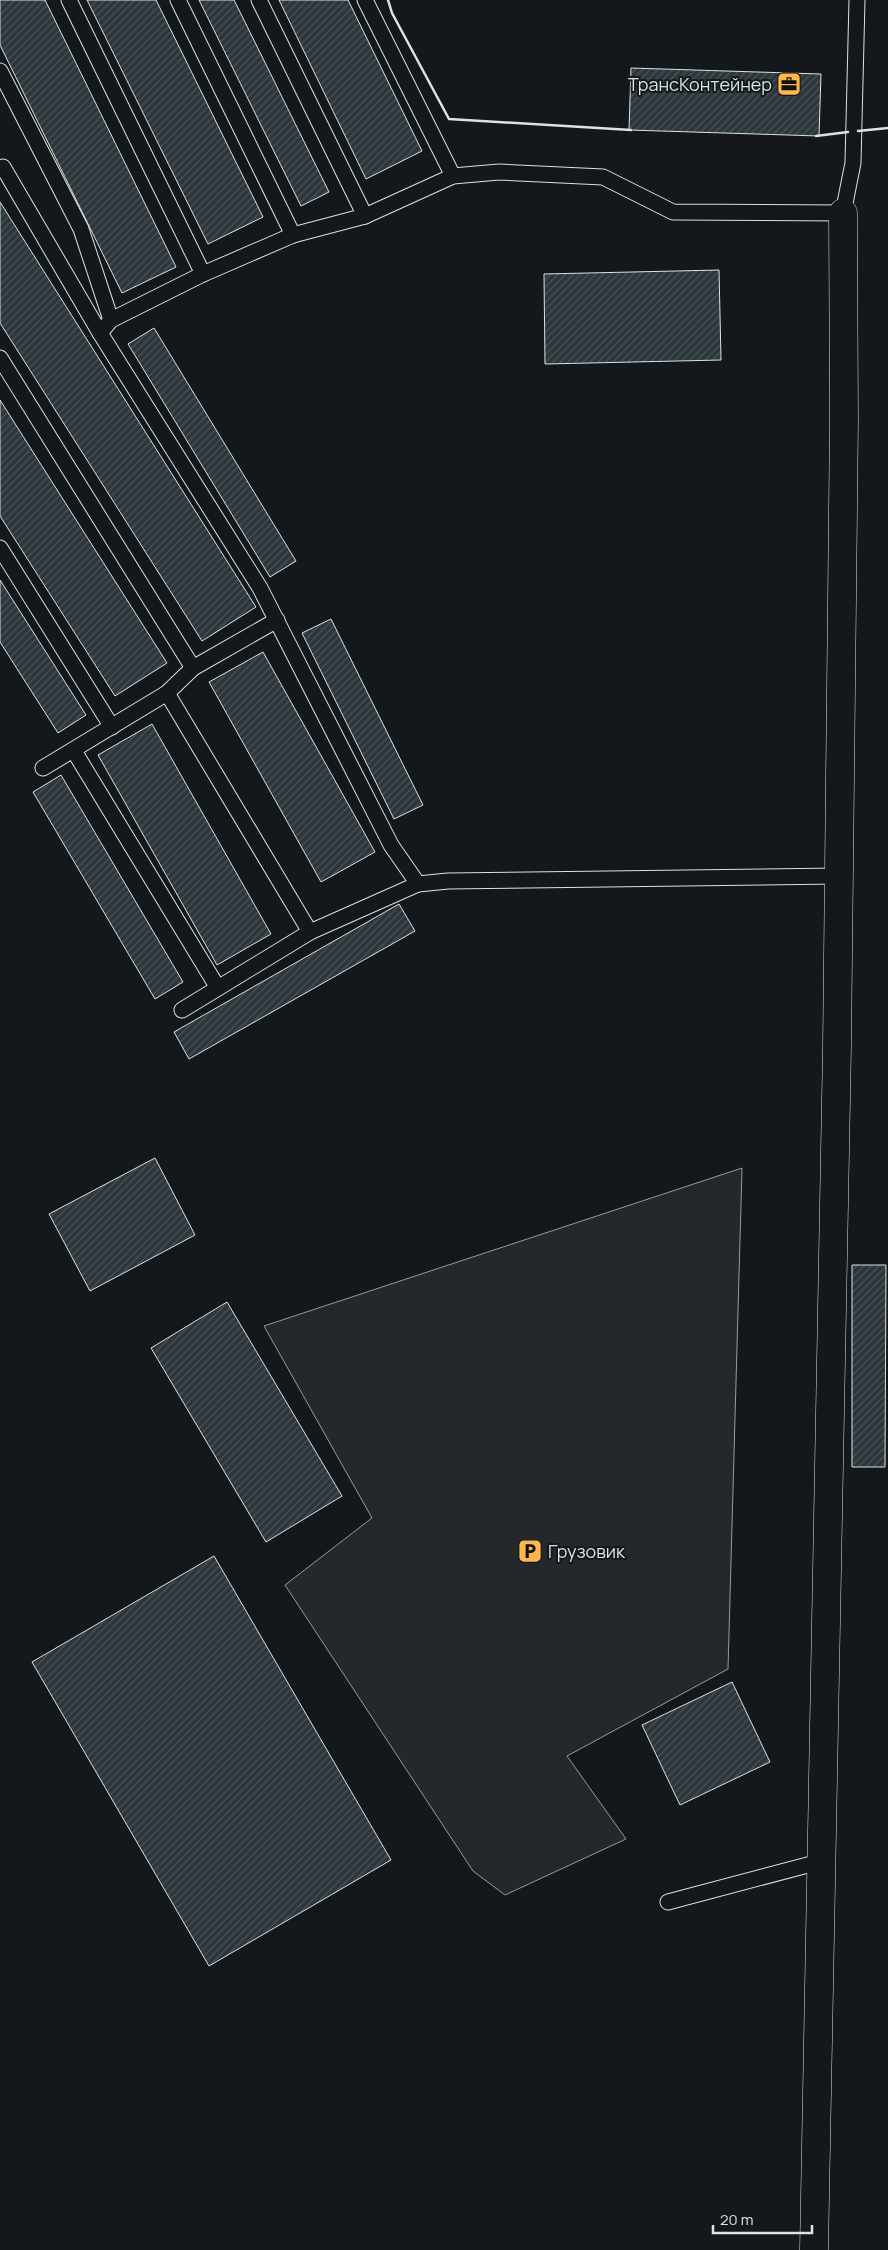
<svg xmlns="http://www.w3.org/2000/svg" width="888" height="2250" font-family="Manrope,sans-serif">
	<defs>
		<pattern id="building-hatch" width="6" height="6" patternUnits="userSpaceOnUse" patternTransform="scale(1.25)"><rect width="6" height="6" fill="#2c363c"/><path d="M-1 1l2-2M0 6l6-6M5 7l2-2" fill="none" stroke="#4a5358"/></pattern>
	</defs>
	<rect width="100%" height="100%" fill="#14181c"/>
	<!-- parking -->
	<polygon fill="#24282b" stroke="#939e99" points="742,1168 728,1669 567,1756 626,1839 505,1895 473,1871 285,1585 372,1518 264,1326"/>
	<!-- building -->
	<g fill="url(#building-hatch)" stroke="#d8e6dc">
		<polygon points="0,0 45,0 176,267 122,293 0,45"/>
		<polygon points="87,0 156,0 263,217 208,244"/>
		<polygon points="199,0 234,0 329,192 301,206"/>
		<polygon points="279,0 348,0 422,151 366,179"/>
		<polygon points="631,68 821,74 819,136 629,130"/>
		<polygon points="0,202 256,607 202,641 0,323"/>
		<polygon points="719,270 721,360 545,364 544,274"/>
		<polygon points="154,328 296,561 270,577 128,344"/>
		<polygon points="0,400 167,663 115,696 0,516"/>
		<polygon points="0,580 86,715 58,733 0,642"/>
		<polygon points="331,619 423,805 394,819 302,633"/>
		<polygon points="263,652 375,852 321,882 209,682"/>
		<polygon points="152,724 271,934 217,965 98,755"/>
		<polygon points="61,775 183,982 155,999 33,792"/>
		<polygon points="399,904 415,931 189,1059 174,1032"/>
		<polygon points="155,1158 195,1235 90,1291 49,1214"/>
		<polygon points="852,1265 886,1265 885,1467 852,1467"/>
		<polygon points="227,1302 342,1496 266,1542 151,1348"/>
		<polygon points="214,1556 391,1860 209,1966 32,1662"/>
		<polygon points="732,1682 770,1762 680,1805 642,1725"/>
	</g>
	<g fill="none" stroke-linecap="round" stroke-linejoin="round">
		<!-- lane casing -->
		<g stroke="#d8e6dc" stroke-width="17">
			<g id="lane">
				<polyline points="69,0 203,274"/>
				<polyline points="178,0 293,235"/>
				<polyline points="259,0 365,216"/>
				<polyline points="365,0 453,176"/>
				<polyline points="0,71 81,229 111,320"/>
				<polyline points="3,167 100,333 260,588 391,845 418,884"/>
				<polyline points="100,333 111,320 203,274 293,235 365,216 453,176 499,172 603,177 673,212 843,213 853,163 857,0"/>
				<polyline points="0,358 193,668"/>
				<polyline points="0,548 112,727"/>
				<polyline points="167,693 310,932"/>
				<polyline points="74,751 218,988"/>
				<polyline points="43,768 167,693 193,668 277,620"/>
				<polyline points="182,1010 310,932 418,884 448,881 838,876"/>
				<polyline points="668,1902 819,1862"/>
			</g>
		</g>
		<!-- street casing -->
		<g stroke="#d8e6dc" stroke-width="29">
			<polyline id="street" points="814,2250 837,1047 844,420 843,213"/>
		</g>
		<!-- lane -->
		<use href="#lane" stroke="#14181c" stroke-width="15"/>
		<!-- street -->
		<use href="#street" stroke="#14181c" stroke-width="28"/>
		<!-- wall -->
		<g stroke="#d8e6dc" stroke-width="2.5">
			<polyline points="388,0 392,13 449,119 631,130"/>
			<polyline points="858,131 888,128"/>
			<polyline points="816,136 848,132"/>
		</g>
	</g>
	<!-- icons -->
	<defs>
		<g id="office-square" transform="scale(1.25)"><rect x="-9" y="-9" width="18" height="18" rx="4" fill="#ffb74d" stroke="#14181c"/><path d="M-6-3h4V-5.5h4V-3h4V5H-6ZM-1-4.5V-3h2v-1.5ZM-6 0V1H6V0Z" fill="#111"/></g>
		<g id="parking-square" transform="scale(1.25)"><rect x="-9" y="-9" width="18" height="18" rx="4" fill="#ffb74d" stroke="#14181c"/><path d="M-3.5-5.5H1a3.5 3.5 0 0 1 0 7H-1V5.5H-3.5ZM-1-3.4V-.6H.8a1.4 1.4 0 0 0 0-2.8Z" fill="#111"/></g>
	</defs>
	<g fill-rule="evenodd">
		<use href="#office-square" x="789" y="84"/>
		<use href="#parking-square" x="530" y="1551"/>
	</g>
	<g text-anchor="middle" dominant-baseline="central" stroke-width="4" stroke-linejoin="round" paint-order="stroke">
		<!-- poi labels -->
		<g font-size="18" fill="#d8e6dc" stroke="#14181c" text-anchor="end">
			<text x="772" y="84">ТрансКонтейнер</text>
			<text x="548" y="1551" text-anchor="start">Грузовик</text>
		</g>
	</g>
	<!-- scale -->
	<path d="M713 2225v8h99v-8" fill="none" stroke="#d8e6dc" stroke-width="2.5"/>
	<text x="720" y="2225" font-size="15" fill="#d8e6dc" stroke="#14181c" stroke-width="4" paint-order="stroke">20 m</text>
</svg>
